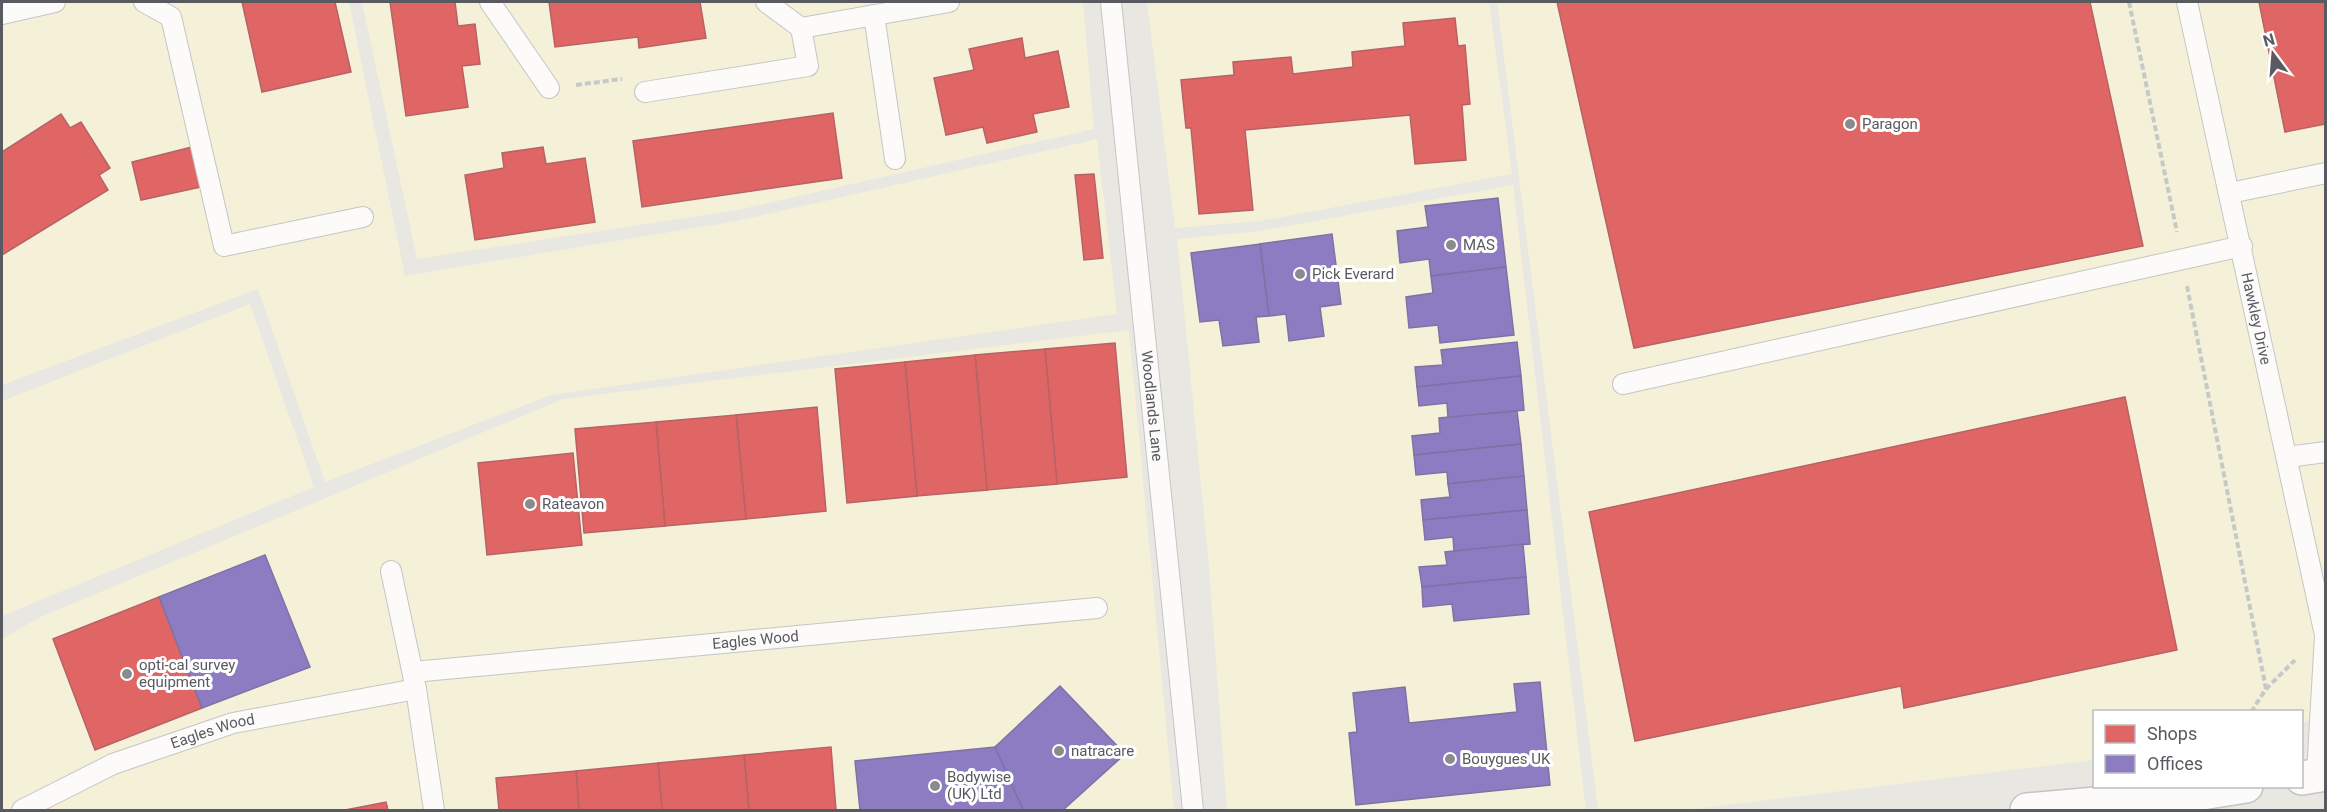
<svg xmlns="http://www.w3.org/2000/svg" width="2327" height="812" font-family="Roboto,sans-serif">
	<rect width="100%" height="100%" fill="#e8e7e1"/>
	<!-- commercial -->
	<g fill="#f4f1d8">
		<polygon points="2,2 349,2 405,276 737,221 1097,139 1117,314 551,395 325,482 258,289 2,385"/>
		<polygon points="362,2 1083,2 1094,129 738,210 417,259"/>
		<polygon points="1147,2 1489,2 1512,174 1260,221 1175,228"/>
		<polygon points="1497,2 2325,2 2325,715 2302,723 2302,712 2094,712 2094,760 1686,810 1598,810"/>
		<polygon points="1513,185 1586,810 1227,810 1208,556 1177,239 1260,231"/>
		<polygon points="250,304 314,487 2,616 2,401"/>
		<polygon points="1129,330 1174,810 2,810 2,639 38,618 563,399"/>
	</g>
	<!-- shops -->
	<g fill="#e06666" stroke="#b76264" stroke-width="1.5">
		<polygon points="242,2 335,2 351,72 262,92"/>
		<polygon points="390,2 455,2 458,26 475,24 480,64 462,66 468,107 406,116"/>
		<polygon points="549,2 700,2 706,38 639,48 638,37 555,47"/>
		<polygon points="1557,2 2090,2 2143,246 1634,348"/>
		<polygon points="2259,2 2326,2 2326,124 2285,132"/>
		<polygon points="1455,18 1458,46 1465,45 1470,104 1462,105 1466,160 1415,164 1410,115 1245,130 1253,210 1199,214 1191,128 1186,128 1181,80 1234,75 1233,62 1291,57 1293,74 1353,67 1352,52 1405,46 1403,23"/>
		<polygon points="1022,38 1025,58 1058,51 1069,107 1033,114 1037,132 987,143 983,127 946,135 934,78 974,70 969,49"/>
		<polygon points="833,113 842,178 642,207 633,141"/>
		<polygon points="61,114 70,128 81,122 110,168 99,175 108,190 2,255 2,152"/>
		<polygon points="192,147 201,187 141,200 132,162"/>
		<polygon points="543,147 546,164 585,158 595,222 475,240 465,175 504,168 502,153"/>
		<polygon points="1094,174 1103,258 1084,260 1075,175"/>
		<polygon points="1115,343 1127,477 1057,484 1045,349"/>
		<polygon points="1045,349 1057,484 987,490 975,355"/>
		<polygon points="975,355 987,490 917,496 905,362"/>
		<polygon points="905,362 917,496 847,503 835,369"/>
		<polygon points="2125,397 2177,650 1904,708 1901,686 1635,741 1589,512"/>
		<polygon points="817,407 826,511 746,519 736,415"/>
		<polygon points="736,415 746,519 665,526 656,422"/>
		<polygon points="656,422 665,526 584,533 575,429"/>
		<polygon points="573,453 582,545 487,555 478,463"/>
		<polygon points="159,597 202,708 95,750 53,639"/>
		<polygon points="831,747 836,810 749,810 744,755"/>
		<polygon points="744,755 749,810 662,810 658,763"/>
		<polygon points="658,763 662,810 579,810 576,771"/>
		<polygon points="576,771 579,810 499,810 496,778"/>
		<polygon points="386,802 388,810 345,810"/>
	</g>
	<!-- offices -->
	<g fill="#8e7cc3" stroke="#7e72a5" stroke-width="1.5">
		<polygon points="1498,198 1506,267 1431,276 1429,259 1400,263 1397,231 1428,227 1425,206"/>
		<polygon points="1332,234 1341,304 1320,307 1324,336 1289,341 1286,314 1269,316 1260,244"/>
		<polygon points="1260,244 1269,316 1256,317 1259,342 1223,346 1219,320 1200,322 1191,253"/>
		<polygon points="1506,267 1514,335 1440,343 1438,325 1409,328 1406,297 1433,293 1431,276"/>
		<polygon points="1517,342 1521,376 1417,387 1415,367 1443,365 1441,350"/>
		<polygon points="1521,376 1524,410 1448,418 1447,403 1419,406 1417,387"/>
		<polygon points="1517,411 1521,444 1414,455 1412,436 1440,433 1439,418"/>
		<polygon points="1521,444 1524,476 1448,484 1447,472 1416,475 1414,455"/>
		<polygon points="1524,476 1527,510 1423,520 1421,500 1450,497 1448,484"/>
		<polygon points="1527,510 1530,544 1454,551 1453,537 1425,540 1423,520"/>
		<polygon points="1523,544 1526,577 1422,587 1419,567 1447,565 1445,552"/>
		<polygon points="265,555 310,667 202,708 159,597"/>
		<polygon points="1526,577 1529,614 1454,621 1452,604 1423,607 1422,587"/>
		<polygon points="1540,682 1550,785 1356,805 1349,733 1357,732 1353,693 1405,687 1409,723 1517,712 1514,684"/>
		<polygon points="1060,686 1125,754 1063,810 1023,810 995,747"/>
		<polygon points="995,747 1023,810 860,810 855,761"/>
	</g>
	<g fill="none" stroke-linecap="round" stroke-linejoin="round">
		<!-- lane casing -->
		<g stroke="#c5c5c4" stroke-width="22">
			<g id="lane">
				<polyline points="144,2 171,17 224,246 363,217"/>
				<polyline points="490,2 549,88"/>
				<polyline points="766,2 801,28"/>
				<path id="s1" d="M1111 2 1193 810"/>
				<path id="s2" d="M2187 2 2325 635 2317 775"/>
				<polyline points="2,14 55,2"/>
				<polyline points="874,15 895,159"/>
				<polyline points="645,92 808,66 801,28 949,2"/>
				<polyline points="2230,193 2326,173"/>
				<polyline points="1623,384 2242,246"/>
				<polyline points="2287,457 2326,452"/>
				<polyline points="391,571 416,689 434,810"/>
				<path id="s3" d="M413 672 1097 608"/>
				<path id="s4" d="M22 810 113 764 233 723 416 689"/>
			</g>
		</g>
		<!-- secondary casing -->
		<g stroke="#c4c4c4" stroke-width="36">
			<g id="secondary">
				<polyline points="2302,778 2326,774"/>
				<polyline points="2027,810 2176,797 2246,786"/>
			</g>
		</g>
		<!-- path -->
		<g stroke="#c5cac8" stroke-width="4" stroke-dasharray="6 3" stroke-linecap="butt">
			<polyline points="2129,2 2177,232"/>
			<polyline points="576,85 622,79"/>
			<polyline points="2187,286 2266,689"/>
			<polyline points="2251,712 2266,689 2295,660"/>
		</g>
		<!-- lane -->
		<use href="#lane" stroke="#fcfbfa" stroke-width="20"/>
		<!-- secondary -->
		<use href="#secondary" stroke="#fcfbfa" stroke-width="33"/>
	</g>
	<!-- markers -->
	<g fill="#8a8b8d" stroke="#fff" stroke-width="2">
		<circle cx="1850" cy="124" r="6"/>
		<circle cx="1451" cy="245" r="6"/>
		<circle cx="1300" cy="274" r="6"/>
		<circle cx="530" cy="504" r="6"/>
		<circle cx="127" cy="674" r="6"/>
		<circle cx="1059" cy="751" r="6"/>
		<circle cx="1450" cy="759" r="6"/>
		<circle cx="935" cy="786" r="6"/>
	</g>
	<g text-anchor="middle" dominant-baseline="central" stroke-width="6" stroke-linejoin="round" paint-order="stroke">
		<!-- poi labels -->
		<g font-size="15" fill="#585a60" stroke="#fff" text-anchor="start">
			<text x="1862" y="124">Paragon</text>
			<text x="1463" y="245">MAS</text>
			<text x="1312" y="274">Pick Everard</text>
			<text x="542" y="504">Rateavon</text>
			<text x="139" y="665">opti-cal survey<tspan x="139" dy="17">equipment</tspan></text>
			<text x="1071" y="751">natracare</text>
			<text x="1462" y="759">Bouygues UK</text>
			<text x="947" y="777">Bodywise<tspan x="947" dy="17">(UK) Ltd</tspan></text>
		</g>
		<!-- street labels -->
		<g font-size="15" fill="#585a60" stroke="#fff">
			<text stroke="none"><textPath href="#s2" startOffset="324">Hawkley Drive</textPath></text>
			<text stroke="none"><textPath href="#s1" startOffset="406">Woodlands Lane</textPath></text>
			<text stroke="none"><textPath href="#s3" startOffset="344">Eagles Wood</textPath></text>
			<text stroke="none"><textPath href="#s4" startOffset="207">Eagles Wood</textPath></text>
		</g>
	</g>
	<!-- border -->
	<rect width="2327" height="812" fill="none" stroke="#585a60" stroke-width="6"/>
	<!-- legend -->
	<rect x="2093" y="710" width="210" height="78" fill="#ffffff" stroke="#bcbdbf" stroke-width="1.5"/>
	<rect x="2105" y="725" width="30" height="18" fill="#e06666" stroke="#bcbdbf" stroke-width="1.5"/>
	<text x="2147" y="740" font-size="18" fill="#585a60">Shops</text>
	<rect x="2105" y="755" width="30" height="18" fill="#8e7cc3" stroke="#bcbdbf" stroke-width="1.5"/>
	<text x="2147" y="770" font-size="18" fill="#585a60">Offices</text>
	<!-- north arrow -->
	<g transform="translate(2273 54) rotate(344)" stroke="#ffffff" stroke-width="4.5" paint-order="stroke">
	<path d="M0-4.5L10 22L0 15L-10 22Z" fill="#585a60"/>
	<text y="-9" font-size="16" font-weight="bold" text-anchor="middle" fill="#585a60">N</text>
	</g>
</svg>
